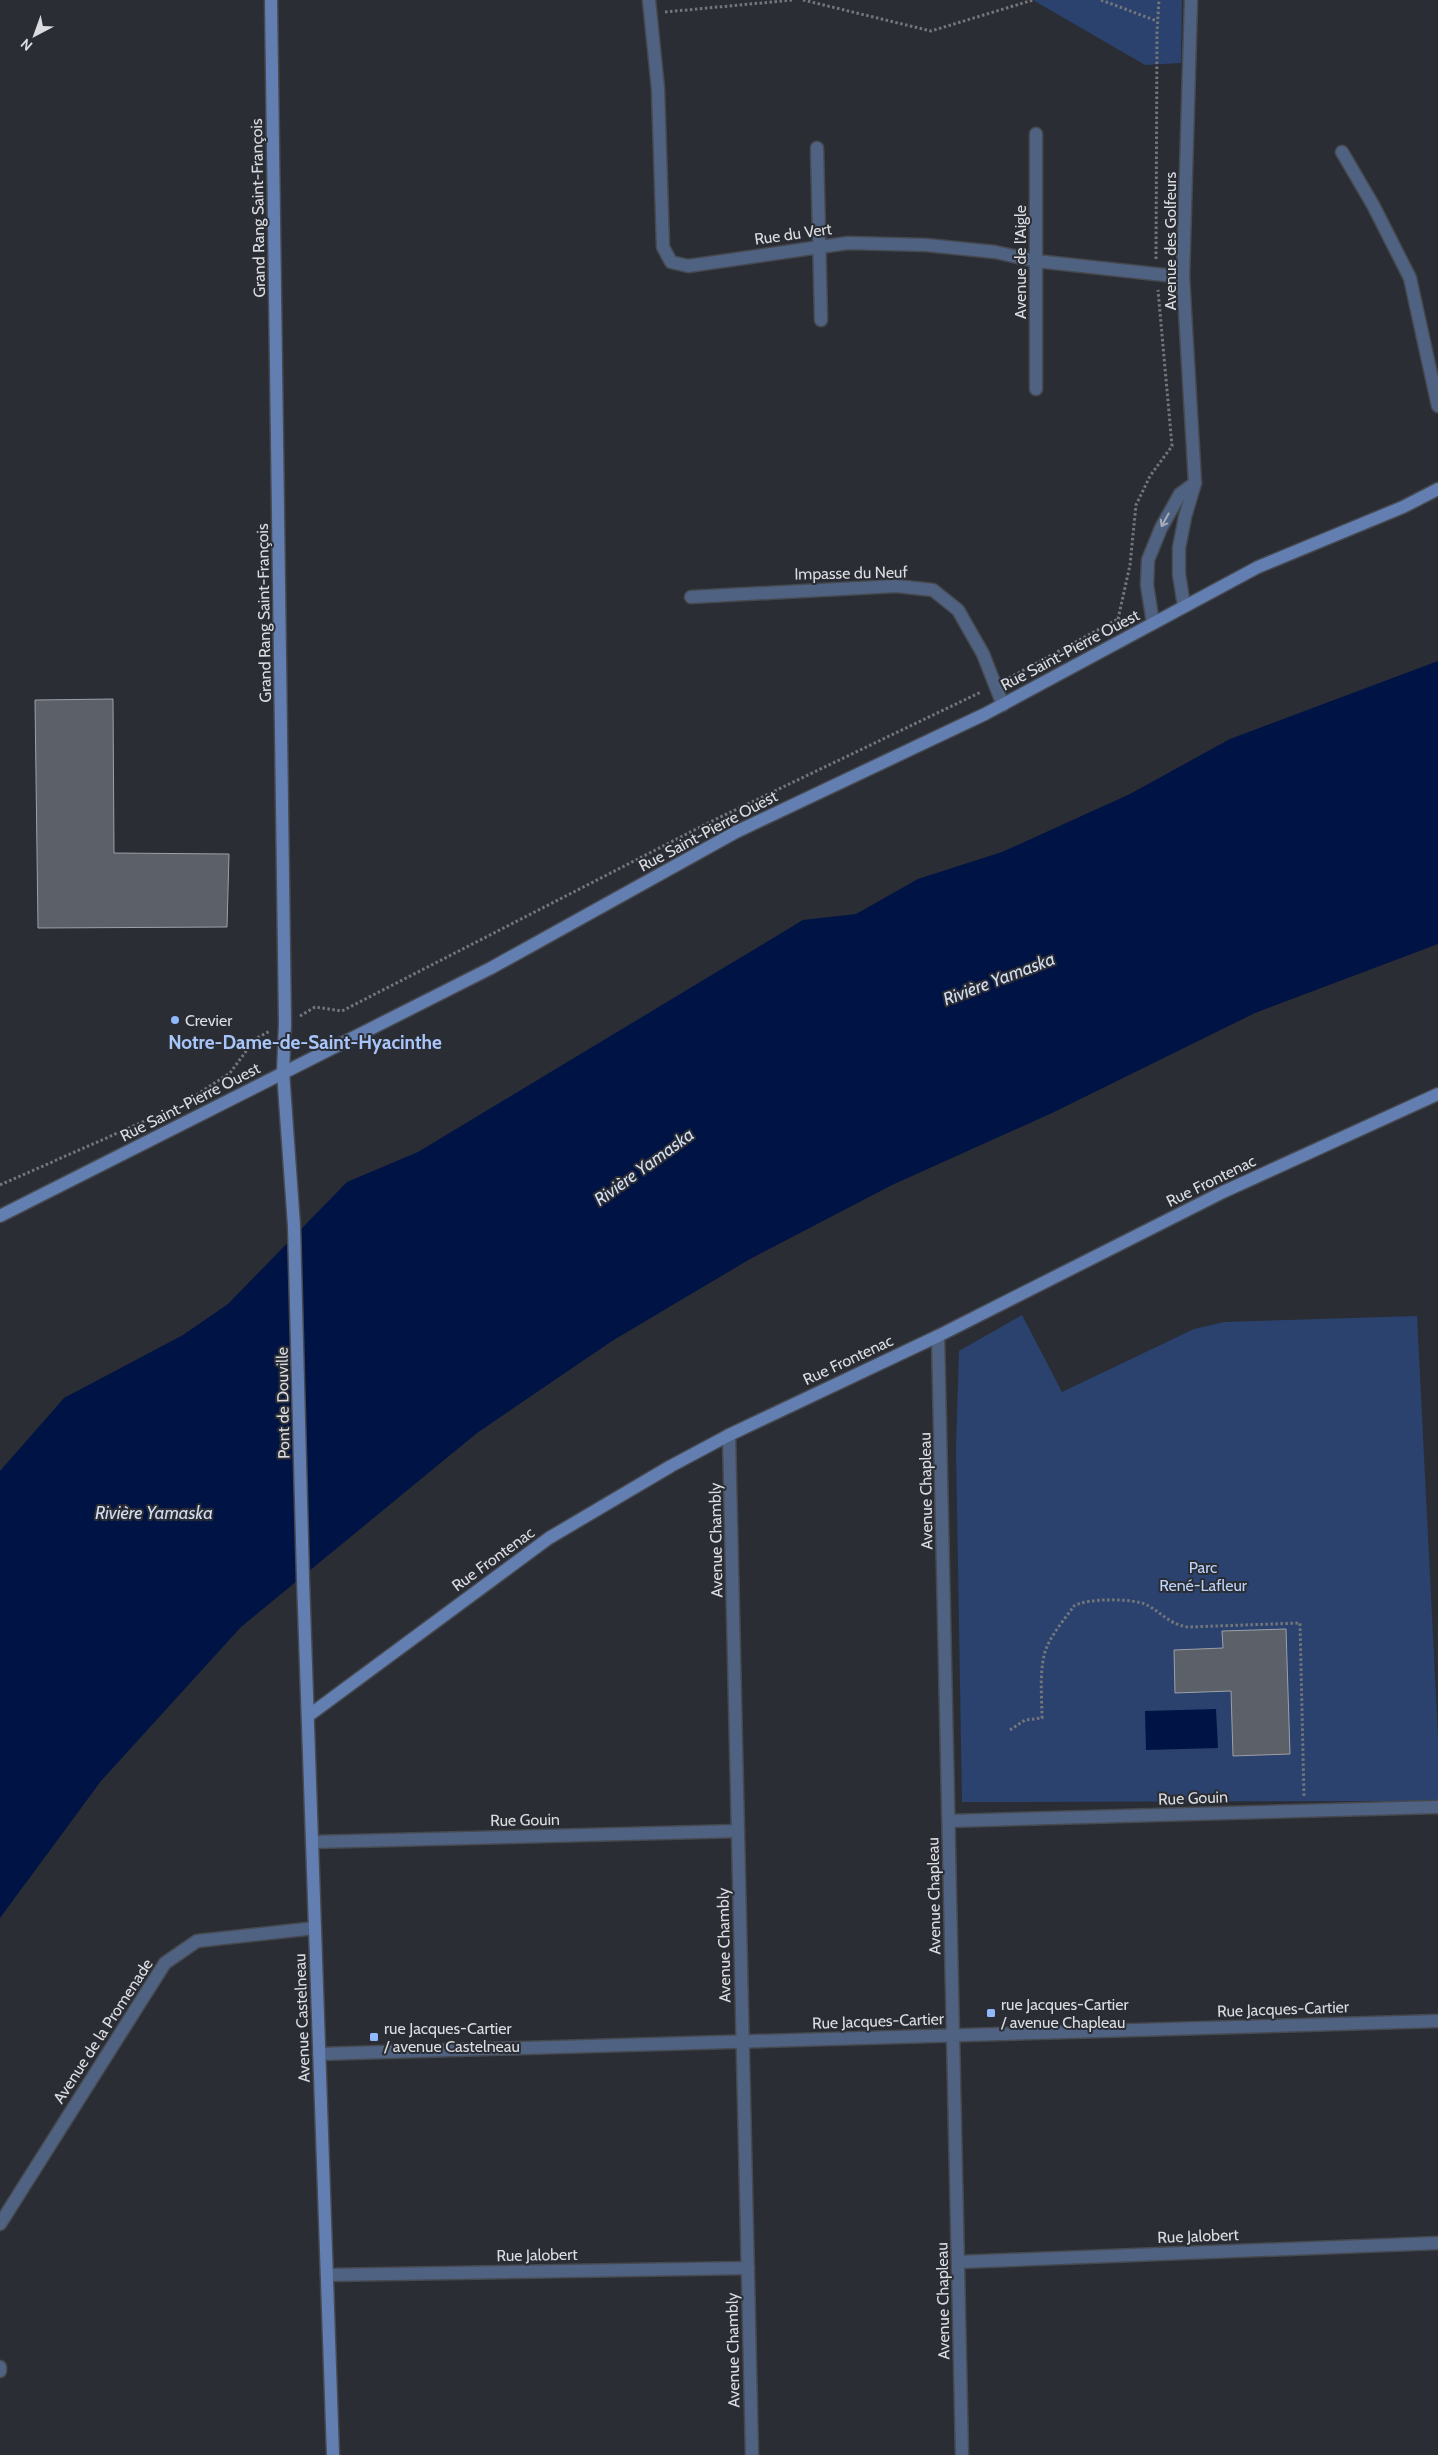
<svg xmlns="http://www.w3.org/2000/svg" width="1438" height="2455" font-family="Cabin,sans-serif">
	<rect width="100%" height="100%" fill="#2a2d34"/>
	<!-- green -->
	<g fill="#2a426d">
		<polygon points="1033,0 1182,0 1181,63 1145,65"/>
		<polygon points="1022,1315 1062,1392 1194,1329 1224,1322 1417,1316 1438,1737 1438,1801 962,1802 956,1448 959,1351"/>
	</g>
	<!-- water -->
	<g fill="#001345">
		<polygon points="1438,661 1438,944 1255,1013 1052,1113 892,1185 750,1259 612,1341 477,1433 241,1627 101,1781 0,1918 0,1471 64,1398 183,1335 228,1304 347,1182 418,1152 803,920 856,914 918,879 1002,852 1130,794 1230,739"/>
		<polygon points="1216,1709 1218,1748 1146,1750 1145,1711"/>
	</g>
	<!-- building -->
	<g fill="#5c6068" stroke="#9ca0a8">
		<polygon points="113,699 114,853 229,854 227,927 38,928 35,700"/>
		<polygon points="1286,1629 1290,1754 1233,1756 1231,1691 1175,1693 1174,1650 1223,1648 1222,1631"/>
	</g>
	<g fill="none" stroke-linecap="round" stroke-linejoin="round">
		<!-- street casing -->
		<g stroke="#464950" stroke-width="15">
			<g id="street">
				<polyline points="649,0 658,89 663,247 671,262 688,266 848,243 926,245 995,252 1036,261 1183,277"/>
				<polyline points="1036,134 1036,389"/>
				<polyline points="817,148 821,320"/>
				<polyline points="1342,152 1373,205 1410,278 1438,406"/>
				<polyline points="691,597 896,586 933,590 958,610 983,654 1003,705"/>
				<polyline points="1184,606 1179,574 1179,548 1185,517 1195,483 1183,277 1191,0"/>
				<polyline points="1153,623 1147,585 1148,560 1161,528 1180,494 1195,483"/>
				<polyline points="938,1336 962,2455"/>
				<polyline points="729,1435 752,2455"/>
				<polyline points="949,1821 1438,1807"/>
				<polyline points="312,1842 738,1831"/>
				<polyline points="319,2054 1438,2021"/>
				<polyline points="0,2224 165,1963 197,1941 315,1928"/>
				<polyline points="958,2262 1438,2243"/>
				<polyline points="327,2275 748,2268"/>
				<polyline points="0,2367 0,2371"/>
			</g>
		</g>
		<!-- secondary casing -->
		<g stroke="#464950" stroke-width="15">
			<g id="secondary">
				<polyline points="271,0 285,1024 283,1072 294,1226 303,1579 333,2455"/>
				<polyline points="0,1216 491,968 736,832 985,714 1258,567 1403,507 1438,489"/>
				<polyline points="308,1716 549,1538 671,1466 729,1435 938,1336 1223,1192 1438,1094"/>
			</g>
		</g>
		<!-- path -->
		<g stroke="#73767b" stroke-width="3" stroke-dasharray="2.5 2.5" stroke-linecap="butt">
			<polyline points="803,0 931,31 1033,0"/>
			<polyline points="1101,0 1157,21"/>
			<polyline points="665,12 793,0"/>
			<polyline points="1156,259 1157,32 1159,0"/>
			<polyline points="1118,619 1130,565 1136,505 1150,476 1172,446 1158,290"/>
			<polyline points="1009,678 1118,619 1125,620"/>
			<polyline points="300,1016 315,1007 342,1011 708,823 981,692"/>
			<polyline points="184,1103 230,1073 255,1039 270,1031"/>
			<polyline points="0,1185 172,1109"/>
			<path d="M1010 1730 1025 1720 1042 1718C1042 1697 1039 1673 1045 1652 1050 1636 1064 1620 1074 1606 1086 1598 1134 1598 1147 1605 1161 1612 1170 1625 1188 1627L1300 1623 1304 1797"/>
		</g>
		<!-- street -->
		<use href="#street" stroke="#506281" stroke-width="12"/>
		<!-- secondary -->
		<use href="#secondary" stroke="#637fb1" stroke-width="12"/>
	</g>
	<!-- one-way arrows -->
	<defs><path id="oneway-shaft" d="M-6 0H5M1.5-3L5.5 0L1.5 3" fill="none" stroke-width="1.6" stroke-linecap="round" stroke-linejoin="round" transform="scale(1.25)"/></defs>
	<use stroke="#a3abba" href="#oneway-shaft" transform="translate(1165 520) rotate(119)"/>
	<!-- markers -->
	<g fill="#90b8fd" stroke="#2a2d34" stroke-width="2">
		<circle cx="175" cy="1020" r="5"/>
		<rect x="986" y="2008" width="10" height="10" rx="2.5"/>
		<rect x="369" y="2032" width="10" height="10" rx="2.5"/>
	</g>
	<g text-anchor="middle" dominant-baseline="central" stroke-width="4" stroke-linejoin="round" paint-order="stroke">
		<!-- street labels -->
		<g font-size="16" fill="#dadce0" stroke="#2a2d34">
			<text transform="translate(258 208) rotate(-91)">Grand Rang Saint-François</text>
			<text transform="translate(793 234) rotate(-8)">Rue du Vert</text>
			<text transform="translate(1170 241) rotate(-90)">Avenue des Golfeurs</text>
			<text transform="translate(1020 262) rotate(-90)">Avenue de l'Aigle</text>
			<text transform="translate(851 573) rotate(-1)">Impasse du Neuf</text>
			<text transform="translate(264 613) rotate(-91)">Grand Rang Saint-François</text>
			<text transform="translate(1070 650) rotate(-28)">Rue Saint-Pierre Ouest</text>
			<text transform="translate(708 831) rotate(-28)">Rue Saint-Pierre Ouest</text>
			<text transform="translate(190 1102) rotate(-27)">Rue Saint-Pierre Ouest</text>
			<text transform="translate(1211 1181) rotate(-26)">Rue Frontenac</text>
			<text transform="translate(848 1360) rotate(-25)">Rue Frontenac</text>
			<text transform="translate(283 1403) rotate(-91)">Pont de Douville</text>
			<text transform="translate(926 1491) rotate(-91)">Avenue Chapleau</text>
			<text transform="translate(716 1540) rotate(-91)">Avenue Chambly</text>
			<text transform="translate(493 1559) rotate(-36)">Rue Frontenac</text>
			<text transform="translate(1193 1798) rotate(-2)">Rue Gouin</text>
			<text transform="translate(525 1820) rotate(-1)">Rue Gouin</text>
			<text transform="translate(934 1896) rotate(-91)">Avenue Chapleau</text>
			<text transform="translate(724 1945) rotate(-91)">Avenue Chambly</text>
			<text transform="translate(1283 2009) rotate(-2)">Rue Jacques-Cartier</text>
			<text transform="translate(302 2018) rotate(-92)">Avenue Castelneau</text>
			<text transform="translate(878 2021) rotate(-2)">Rue Jacques-Cartier</text>
			<text transform="translate(103 2031) rotate(-57)">Avenue de la Promenade</text>
			<text transform="translate(1198 2236) rotate(-2)">Rue Jalobert</text>
			<text transform="translate(537 2255) rotate(-1)">Rue Jalobert</text>
			<text transform="translate(943 2301) rotate(-91)">Avenue Chapleau</text>
			<text transform="translate(733 2350) rotate(-91)">Avenue Chambly</text>
		</g>
		<!-- poi labels -->
		<g font-size="16" fill="#dadce0" stroke="#2a2d34" text-anchor="start">
			<text x="185" y="1020">Crevier</text>
			<text x="1001" y="2004">rue Jacques-Cartier<tspan x="1001" dy="18">/ avenue Chapleau</tspan></text>
			<text x="384" y="2028">rue Jacques-Cartier<tspan x="384" dy="18">/ avenue Castelneau</tspan></text>
		</g>
		<!-- park labels -->
		<g font-size="16" fill="#bbd2fa" stroke="#2a2d34">
			<text x="1203" y="1567">Parc<tspan x="1203" dy="18">René-Lafleur</tspan></text>
		</g>
		<!-- water labels -->
		<g font-size="18" font-style="italic" fill="#d2ddf2" stroke="#2a2d34">
			<text transform="translate(999 979) rotate(-21)">Rivière Yamaska</text>
			<text transform="translate(644 1167) rotate(-36)">Rivière Yamaska</text>
			<text x="154" y="1513">Rivière Yamaska</text>
		</g>
		<!-- quarter labels -->
		<g font-size="19" font-weight="bold" fill="#a8c5f9" stroke="#2a2d34">
			<text x="305" y="1042">Notre-Dame-de-Saint-Hyacinthe</text>
		</g>
	</g>
	<!-- north arrow -->
	<g transform="translate(35 35) rotate(221)" stroke="#2a2d34" stroke-width="4" paint-order="stroke">
	<path d="M0-4L9 19L0 12L-9 19Z" fill="#dadce0"/>
	<text y="-8" font-size="14" font-weight="bold" text-anchor="middle" fill="#dadce0">N</text>
	</g>
</svg>
